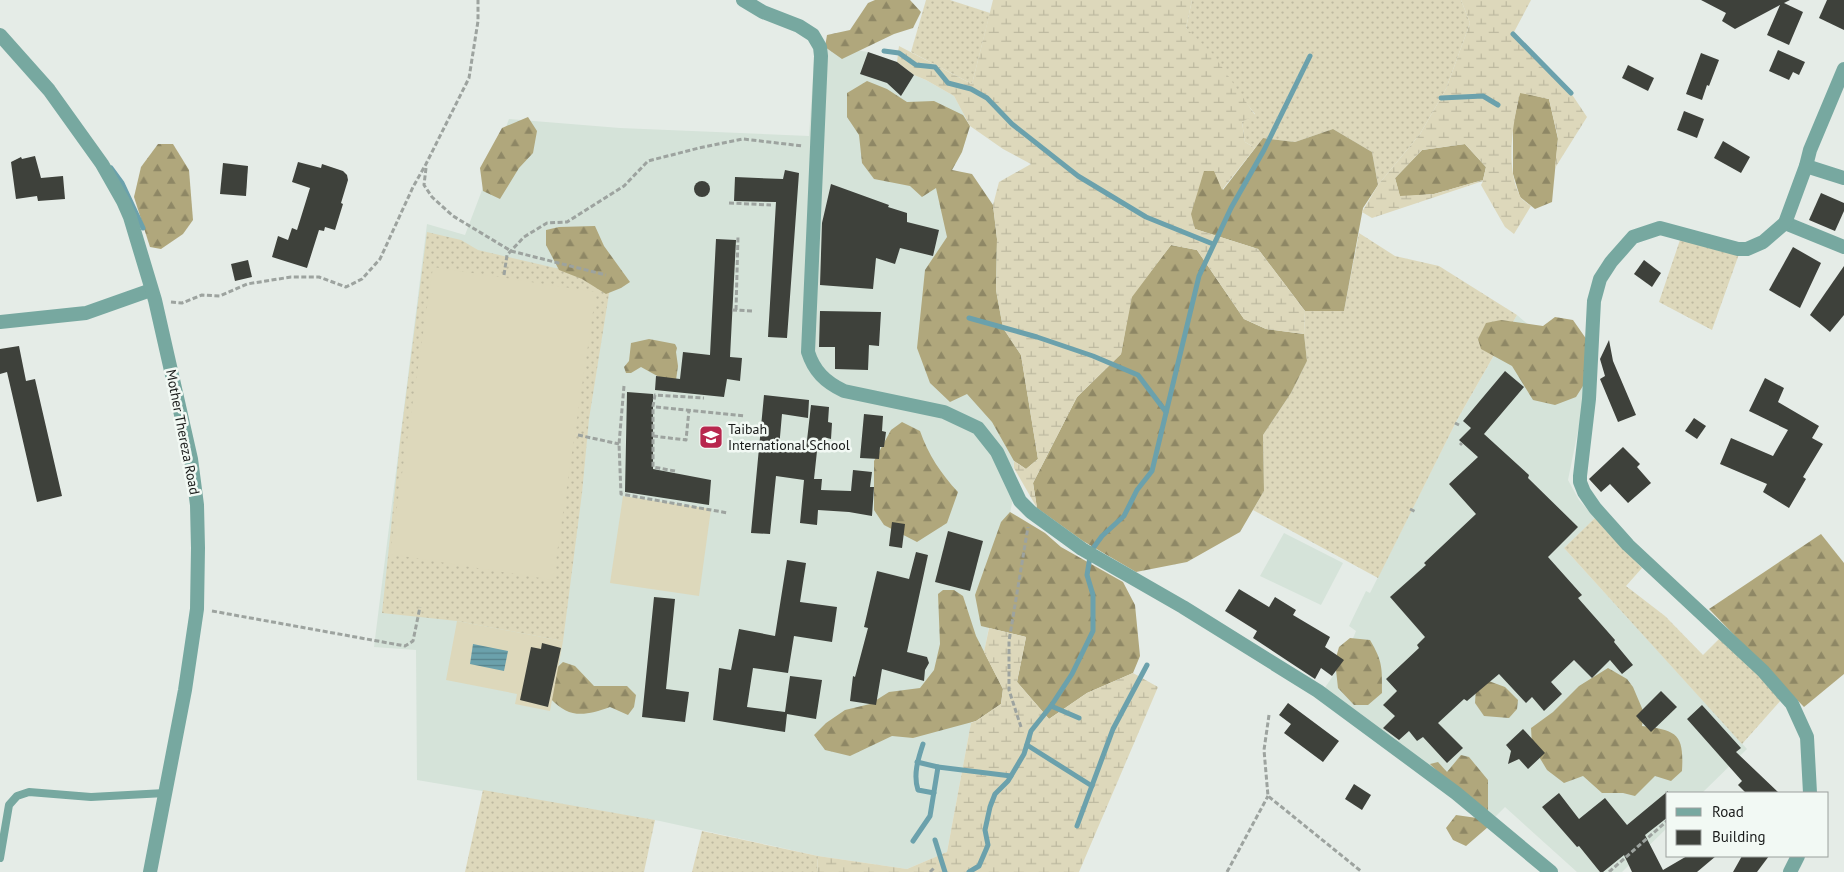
<svg xmlns="http://www.w3.org/2000/svg" width="1844" height="872" font-family="'PT Sans',sans-serif">
	<defs>
		<pattern id="grass-dots" width="8" height="8" patternUnits="userSpaceOnUse" patternTransform="scale(1.25)"><rect width="8" height="8" fill="#ddd8bb"/><path d="M2 2h.1M6 6h.1" fill="none" stroke="#bdb9a0" stroke-width="1.8" stroke-linecap="round"/></pattern>
		<pattern id="forest-firs" width="22" height="20" patternUnits="userSpaceOnUse" patternTransform="scale(1.25)"><rect width="22" height="20" fill="#b0a77c"/><path d="M5 1l3.5 6h-7zM16 11l3.5 6h-7z" fill="#8e8765"/></pattern>
		<pattern id="wetland-marsh" width="20" height="14" patternUnits="userSpaceOnUse" patternTransform="scale(1.25)"><rect width="20" height="14" fill="#ddd8bb"/><path d="M1 5h8M5 5V1M11 12h8M15 12V8" fill="none" stroke="#bdb9a0"/></pattern>
		<pattern id="water-rules" width="6" height="5" patternUnits="userSpaceOnUse" patternTransform="scale(1.25)"><rect width="6" height="5" fill="#6ba1ac"/><path d="M0 2.5h6" fill="none" stroke="#57828b"/></pattern>
	</defs>
	<rect width="100%" height="100%" fill="#e5ece7"/>
	<!-- built -->
	<g fill="#d5e3d9">
		<polygon points="830,46 868,52 897,62 914,75 926,80 954,96 970,126 961,154 952,170 993,205 997,239 1031,412 1014,461 1012,503 947,852 907,869 818,856 660,821 417,780 416,650 374,647 427,224 465,235 509,119 620,128 809,136 814,60"/>
		<polygon points="1517,315 1585,374 1581,416 1568,480 1579,500 1595,518 1564,548 1747,749 1702,793 1668,793 1668,827 1622,872 1577,872 1505,807 1495,817 1324,689 1344,660 1356,631 1349,626 1366,591 1370,593 1457,420"/>
		<polygon points="1284,533 1343,563 1321,605 1260,576"/>
	</g>
	<!-- grass -->
	<g fill="url(#grass-dots)">
		<polygon points="926,0 950,0 990,13 972,84 911,52"/>
		<polygon points="1192,0 1461,0 1470,23 1446,89 1420,134 1378,185 1372,152 1333,129 1295,142 1263,138 1255,148 1245,142 1242,122 1255,114 1186,28"/>
		<polygon points="427,232 461,240 478,250 611,281 589,419 582,493 563,641 457,621 382,613 400,442"/>
		<polygon points="1359,233 1395,256 1439,266 1517,315 1457,420 1378,578 1253,510 1264,491 1263,435 1291,393 1307,361 1304,334 1305,311 1344,311"/>
		<polygon points="1680,240 1739,254 1712,330 1659,302"/>
		<polygon points="1595,518 1642,568 1626,586 1665,616 1703,655 1720,638 1782,699 1742,744 1564,548"/>
		<polygon points="483,790 655,820 644,872 465,872"/>
		<polygon points="702,831 818,856 817,872 692,872"/>
	</g>
	<!-- forest -->
	<g fill="url(#forest-firs)">
		<polygon points="875,0 910,0 921,12 913,28 894,34 842,59 825,47 827,35 850,30 868,3"/>
		<polygon points="867,81 887,89 907,102 934,101 963,115 970,126 962,152 952,170 972,174 993,205 997,239 996,290 1003,328 1021,355 1038,459 1026,469 1014,461 992,422 967,394 950,402 930,383 917,348 925,270 947,237 936,188 922,197 910,186 874,179 862,163 859,135 847,117 847,93"/>
		<polygon points="1520,92 1549,99 1558,139 1552,202 1535,209 1520,197 1513,174 1513,124"/>
		<polygon points="528,117 537,131 533,153 519,168 500,199 483,191 480,168 502,128"/>
		<polygon points="1333,129 1372,152 1378,185 1363,208 1344,311 1305,311 1258,249 1195,229 1181,192 1190,169 1214,170 1223,190 1263,138 1295,142"/>
		<polygon points="158,144 173,144 189,170 193,220 183,234 161,249 150,247 134,197 141,167"/>
		<polygon points="1465,144 1486,167 1483,180 1434,194 1400,197 1395,178 1422,150"/>
		<polygon points="595,226 604,246 630,282 621,288 606,294 582,279 559,270 546,245 546,230 559,227"/>
		<polygon points="1171,245 1197,250 1244,319 1266,329 1304,334 1307,361 1291,393 1263,435 1264,491 1240,532 1187,562 1136,572 1083,541 1037,508 1033,483 1077,397 1121,354 1131,297"/>
		<polygon points="1555,317 1573,320 1587,340 1588,378 1576,397 1555,405 1533,400 1512,366 1481,349 1478,339 1486,323 1501,320 1543,326"/>
		<polygon points="649,339 675,344 677,348 676,352 678,366 676,380 670,383 641,367 631,373 626,373 624,367 629,361 631,343"/>
		<path d="M902 422 920 431C928 454 941 474 958 492L947 523 917 542 884 525 874 510V461L891 430Z"/>
		<polygon points="1010,512 1045,533 1061,547 1123,582 1135,605 1140,656 1133,673 1087,693 1049,719 1017,682 1026,637 981,626 975,595 1001,522"/>
		<polygon points="1821,534 1844,563 1844,674 1804,707 1709,609"/>
		<polygon points="943,590 954,590 963,596 976,636 1003,689 1001,704 976,721 913,738 892,736 850,756 825,750 814,735 826,723 845,710 870,704 889,692 920,688 934,670 940,644 938,594"/>
		<path d="M1350 638 1370 640C1383 662 1382 668 1382 693L1368 705H1354L1338 688 1335 661 1339 647Z"/>
		<path d="M563 662 575 666 594 686H627L636 695 634 707 628 715 610 707C585 716 569 719 550 698V674Z"/>
		<path d="M1608 668 1627 679 1633 687 1644 713 1642 726C1678 730 1684 735 1682 771L1671 781 1655 776 1635 796 1623 793H1602L1583 776 1564 783 1547 770 1532 745 1531 728 1553 712 1579 686Z"/>
		<polygon points="1486,680 1505,687 1518,700 1517,709 1509,718 1484,716 1475,703 1476,688"/>
		<polygon points="1461,755 1469,757 1488,780 1488,827 1466,846 1453,840 1446,828 1456,815 1477,818 1448,782 1430,764 1438,762 1447,772"/>
	</g>
	<!-- wetland -->
	<g fill="url(#wetland-marsh)" fill-rule="evenodd">
		<polygon points="993,0 1192,0 1186,28 1213,54 1255,115 1242,122 1245,142 1255,148 1222,190 1214,171 1204,171 1191,214 1195,229 1258,249 1305,311 1304,334 1266,329 1244,319 1197,250 1171,245 1132,297 1121,354 1077,397 1033,483 1037,508 1014,468 1014,461 1026,469 1038,459 1021,355 1003,328 996,290 997,239 993,205 999,182 1031,164 1003,149 970,126 954,96 926,80 914,75 897,62 899,46 972,84"/>
		<path d="M1461 0H1531L1513 34 1571 93 1587 117 1555 168 1558 138 1549 99 1520 93C1513 122 1505 167 1520 196 1522 200 1527 203 1531 206L1514 234 1505 227 1481 185 1483 181 1372 218 1362 212 1378 185 1420 134 1446 89 1470 23ZM1465 144 1486 167 1483 180 1434 194 1400 196 1395 178 1422 150Z"/>
		<polygon points="989,628 1026,637 1017,682 1049,719 1087,693 1133,673 1158,687 1079,872 817,872 818,856 907,869 947,852 971,723 976,721 1001,704 1003,689 984,652"/>
	</g>
	<!-- garden -->
	<g fill="#ddd8bb">
		<polygon points="433,267 596,292 553,580 390,554"/>
		<polygon points="623,496 711,509 699,596 610,583"/>
		<polygon points="457,621 563,641 550,711 515,704 517,694 446,680"/>
	</g>
	<!-- water -->
	<polygon fill="url(#water-rules)" points="473,644 508,651 504,671 470,664"/>
	<g fill="none" stroke-linecap="round" stroke-linejoin="round">
		<!-- stream -->
		<g stroke="#6ba1ac" stroke-width="5">
			<polyline points="1513,34 1571,93"/>
			<polyline points="884,51 899,53 916,65 935,67 948,83 971,89 987,98 1012,124 1078,176 1146,217 1213,244"/>
			<polyline points="1441,98 1483,96 1498,105"/>
			<polyline points="111,168 122,183 143,228"/>
			<polyline points="969,318 1037,337 1093,356 1138,375 1166,412"/>
			<polyline points="1051,706 1079,718"/>
			<path d="M923 744C918 759 913 775 918 790L934 793"/>
			<polyline points="1027,745 1092,786"/>
			<polyline points="917,762 938,767 1011,776"/>
			<polyline points="1077,826 1113,729 1147,665"/>
			<polyline points="935,840 945,872"/>
			<polyline points="913,841 930,816 938,767"/>
			<polyline points="969,872 979,866 988,845 985,830 990,807 995,794 1008,781 1024,754 1031,731 1051,706 1072,674 1093,631 1093,595 1087,575 1091,551 1102,536 1124,516 1137,490 1152,471 1199,276 1231,208 1264,150 1310,56"/>
		</g>
	</g>
	<!-- building -->
	<g fill="#3e413b">
		<polygon points="1701,0 1790,0 1784,3 1803,12 1789,45 1767,35 1780,5 1735,29 1722,21 1726,13"/>
		<polygon points="1827,0 1844,0 1844,30 1819,18"/>
		<polygon points="1778,50 1805,62 1799,75 1793,72 1789,80 1769,71"/>
		<polygon points="868,52 897,62 914,75 901,96 887,83 860,74"/>
		<polygon points="1701,53 1719,60 1709,86 1707,85 1702,100 1686,94"/>
		<polygon points="1628,65 1654,78 1648,91 1622,78"/>
		<polygon points="1684,111 1704,119 1697,138 1677,130"/>
		<polygon points="1723,141 1750,157 1741,173 1714,158"/>
		<polygon points="35,156 41,178 63,176 65,199 38,201 37,196 16,199 11,162 21,157 22,159"/>
		<polygon points="298,162 321,168 322,164 343,171 347,175 348,180 341,203 343,204 335,230 325,227 324,231 319,230 307,268 272,257 278,236 288,240 292,228 297,230 310,188 292,182"/>
		<polygon points="223,163 248,166 246,196 220,194"/>
		<polygon points="785,170 799,173 787,338 768,337 776,202 734,201 735,177 783,179"/>
		<circle cx="702" cy="189" r="8"/>
		<polygon points="831,184 889,205 888,207 907,213 907,222 939,230 933,256 900,248 895,264 876,258 873,289 820,285 822,223"/>
		<polygon points="1821,193 1844,203 1844,211 1835,231 1809,220"/>
		<polygon points="716,239 736,240 730,357 742,358 740,381 727,379 724,397 655,390 656,376 680,379 683,352 710,355"/>
		<polygon points="1793,247 1821,263 1800,308 1769,290"/>
		<polygon points="248,260 252,277 235,281 231,264"/>
		<polygon points="1644,260 1661,273 1652,287 1634,274"/>
		<polygon points="1844,266 1844,315 1830,332 1810,315"/>
		<polygon points="820,311 881,312 879,346 869,345 868,370 835,369 835,347 819,347"/>
		<polygon points="1609,340 1613,361 1636,415 1618,422 1600,379 1605,376 1600,359"/>
		<polygon points="19,346 26,381 35,379 62,496 37,502 7,372 0,374 0,349"/>
		<polygon points="1505,371 1524,387 1484,434 1529,475 1528,478 1578,527 1548,557 1582,595 1578,598 1615,640 1614,642 1633,665 1622,674 1610,660 1592,678 1574,660 1551,682 1562,694 1544,711 1532,697 1526,703 1499,674 1467,701 1464,699 1438,723 1463,748 1447,763 1423,737 1417,741 1409,731 1399,740 1383,728 1395,716 1383,705 1397,691 1386,679 1419,648 1417,645 1425,637 1390,597 1426,565 1424,563 1476,514 1449,484 1478,457 1459,440 1471,428 1463,421"/>
		<polygon points="1765,378 1784,388 1778,402 1819,426 1812,438 1823,444 1803,477 1806,479 1789,508 1763,492 1767,484 1720,464 1731,438 1773,456 1788,430 1749,411"/>
		<polygon points="627,392 653,394 653,469 711,480 709,505 625,492"/>
		<polygon points="764,395 809,400 808,418 782,414 779,448 817,451 814,479 822,479 821,490 851,491 853,470 872,472 870,487 874,487 872,516 849,512 818,510 817,525 800,523 804,480 776,476 770,534 751,533"/>
		<polygon points="811,405 829,407 828,422 832,423 831,439 827,438 826,451 806,449"/>
		<polygon points="864,414 883,416 882,431 886,432 884,447 880,447 879,459 860,458"/>
		<polygon points="1694,418 1706,426 1697,439 1685,431"/>
		<polygon points="1623,447 1640,464 1637,467 1651,483 1628,503 1610,484 1601,492 1589,479"/>
		<polygon points="892,522 905,524 902,548 889,546"/>
		<polygon points="948,531 983,541 970,591 935,582"/>
		<polygon points="916,552 928,555 907,652 927,657 929,663 925,670 924,681 882,669 876,705 850,701 853,676 855,677 868,628 864,627 877,571 909,579"/>
		<polygon points="787,560 806,563 800,602 837,607 832,642 794,636 788,673 753,668 747,707 785,712 790,676 822,680 816,719 787,714 785,732 713,720 719,668 731,670 739,629 775,636"/>
		<polygon points="1239,589 1269,607 1275,597 1296,610 1293,615 1330,637 1325,647 1344,660 1332,676 1321,668 1315,679 1253,638 1257,631 1225,611"/>
		<polygon points="654,597 675,599 666,689 689,692 685,722 642,717"/>
		<polygon points="542,643 561,648 548,707 520,700 531,647 541,649"/>
		<polygon points="1661,691 1677,707 1651,732 1636,716"/>
		<polygon points="1288,703 1339,741 1323,762 1284,733 1291,724 1279,715"/>
		<polygon points="1702,705 1741,748 1736,752 1779,793 1746,793 1738,785 1742,781 1687,719"/>
		<polygon points="1523,729 1545,753 1528,769 1519,759 1508,764 1511,751 1506,745"/>
		<polygon points="1354,784 1371,795 1362,810 1345,799"/>
		<polygon points="1668,791 1668,817 1645,835 1663,870 1687,856 1716,856 1697,872 1632,872 1624,855 1603,872 1600,872 1579,846 1577,847 1542,807 1559,793 1579,819 1605,798 1627,825"/>
		<polygon points="1742,856 1769,856 1757,872 1733,872"/>
	</g>
	<g fill="none" stroke-linecap="round" stroke-linejoin="round">
		<!-- path -->
		<g stroke="#9da39f" stroke-width="3" stroke-dasharray="5 2.5" stroke-linecap="butt">
			<polyline points="426,168 424,185 432,197 453,216 511,251 606,275"/>
			<polyline points="729,203 771,205"/>
			<polyline points="504,275 507,255 524,237 547,223 567,222 624,186 648,161 699,148 743,139 803,146"/>
			<polyline points="171,302 182,303 202,295 220,296 247,284 291,277 319,277 346,287 362,279 380,259 413,187 426,164 469,78 478,21 478,0"/>
			<polyline points="732,310 753,311"/>
			<polyline points="736,310 738,236"/>
			<polyline points="624,386 619,444 621,494 728,513"/>
			<polyline points="656,407 745,416"/>
			<polyline points="1455,423 1459,425"/>
			<polyline points="578,435 619,444"/>
			<polyline points="653,436 686,440 689,410"/>
			<polyline points="1460,445 1462,443"/>
			<polyline points="675,471 653,467 653,406 655,395 704,398"/>
			<polyline points="1410,509 1416,512"/>
			<polyline points="212,611 405,646 413,641 420,607"/>
			<polyline points="1269,715 1264,750 1268,796 1362,872"/>
			<polyline points="1021,727 1009,690 1009,641 1028,527"/>
			<polyline points="930,872 935,867"/>
			<polyline points="1227,872 1268,796"/>
			<polyline points="1609,872 1668,820"/>
		</g>
		<!-- service -->
		<polyline stroke="#77a8a0" stroke-width="8" points="0,858 9,805 17,796 29,792 91,797 165,793"/>
		<!-- minor -->
		<g stroke="#77a8a0" stroke-width="14">
			<path d="M743 0 763 12 799 26 813 35 820 47 821 56 808 352C814 371 825 382 844 391L944 412 978 428 997 452 1020 501 1031 512 1082 549 1183 607 1318 691 1456 793 1551 872"/>
			<polyline points="1806,166 1844,178"/>
			<polyline points="1785,223 1844,247"/>
			<polyline points="0,322 86,313 151,290"/>
			<polyline points="1810,793 1807,737 1792,704 1763,671 1628,545 1595,508 1584,492 1580,482 1580,476 1589,399 1594,301 1600,279 1611,262 1633,237 1660,228 1738,249 1747,249 1763,242 1785,223 1806,166 1810,150 1844,69"/>
			<polyline points="1790,872 1798,856"/>
		</g>
		<!-- tertiary -->
		<polyline stroke="#77a8a0" stroke-width="14" points="0,35 49,90 102,164 123,201 130,217 155,300 191,459 197,505 198,548 197,609 185,690 150,872"/>
	</g>
	<!-- icons -->
	<defs>
		<g id="school-square" transform="scale(1.25)"><rect x="-9" y="-9" width="18" height="18" rx="4" fill="#b8274e" stroke="#f2f9f4"/><path d="M0-5L7-2L0 1L-7-2ZM-4 1L0 2.5L4 1V4Q0 6-4 4Z" fill="#fff"/></g>
	</defs>
	<g fill-rule="evenodd">
		<use href="#school-square" x="711" y="437"/>
	</g>
	<g text-anchor="middle" dominant-baseline="central" stroke-width="5" stroke-linejoin="round" paint-order="stroke">
		<!-- poi labels -->
		<g font-size="14" fill="#191b1a" stroke="#f2f9f4" text-anchor="start">
			<text x="728" y="429">Taibah<tspan x="728" dy="16">International School</tspan></text>
		</g>
		<!-- street labels -->
		<g font-size="14" fill="#191b1a" stroke="#f2f9f4">
			<text transform="translate(183 432) rotate(79)">Mother Thereza Road</text>
		</g>
	</g>
	<!-- legend -->
	<rect x="1666" y="792" width="162" height="65" fill="#f2f9f4" stroke="#9ba09d"/>
	<rect x="1676" y="808" width="25" height="8" fill="#77a8a0" stroke="#9ba09d"/>
	<text x="1712" y="817" font-size="15" fill="#191b1a">Road</text>
	<rect x="1676" y="830" width="25" height="15" fill="#3e413b" stroke="#9ba09d"/>
	<text x="1712" y="842" font-size="15" fill="#191b1a">Building</text>
</svg>
